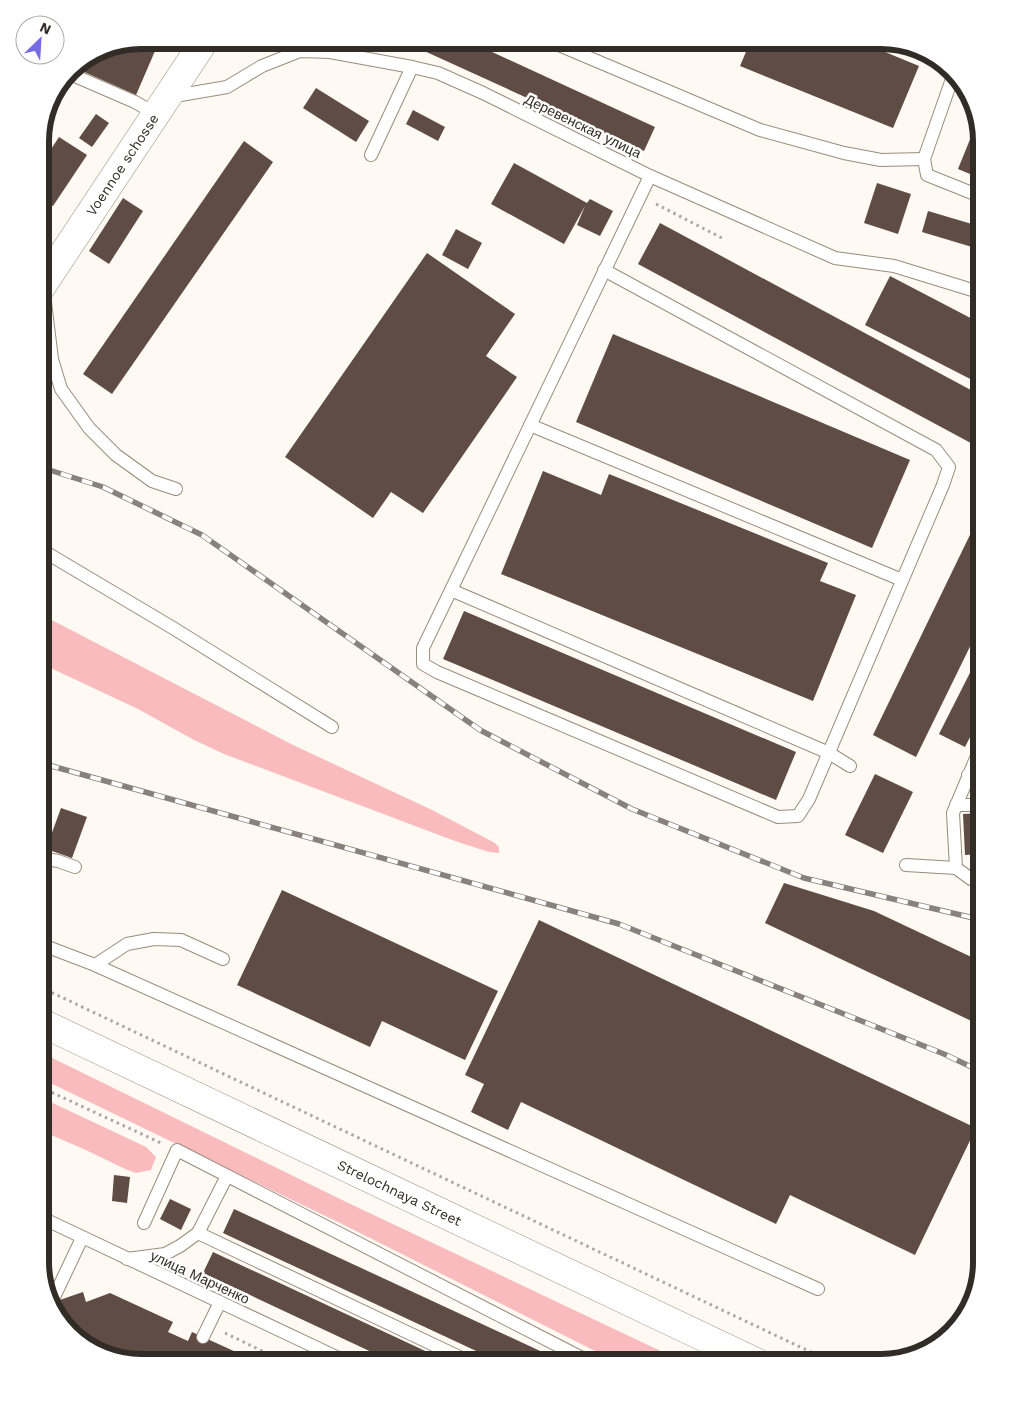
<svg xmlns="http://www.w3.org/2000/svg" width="1022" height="1403" font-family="'Work Sans',sans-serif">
	<rect width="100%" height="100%" fill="#fef9f2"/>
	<!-- green -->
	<g fill="#fabbbf">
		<polygon points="40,614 293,745 432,810 495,843 499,847 499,853 489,852 455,841 224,754 194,740 138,709 40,663"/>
		<polygon points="40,1052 340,1199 686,1363 619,1363 344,1225 40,1078"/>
		<polygon points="40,1097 146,1147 156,1157 151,1170 136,1173 125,1169 88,1151 40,1130"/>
	</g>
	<!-- building -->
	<g fill="#5f4c44">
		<polygon points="400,40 466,40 655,127 644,151"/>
		<polygon points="751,40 856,40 919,66 893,128 740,66"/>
		<polygon points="133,42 155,51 136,95 73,67 103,48"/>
		<polygon points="316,88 369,121 356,142 303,108"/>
		<polygon points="413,110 445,127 438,141 406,124"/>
		<polygon points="96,114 109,123 92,147 79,138"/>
		<polygon points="975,127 979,129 982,141 982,179 958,169"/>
		<polygon points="59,137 87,155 53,206 40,198 40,166"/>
		<polygon points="244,141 273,162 112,394 83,374"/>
		<polygon points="514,163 587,203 590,199 613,211 600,236 577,225 585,206 564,244 491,204"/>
		<polygon points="877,183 911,194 898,234 864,223"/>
		<polygon points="123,198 143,211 109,264 89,251"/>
		<polygon points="928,211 982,227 982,250 922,232"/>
		<polygon points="660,223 982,396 982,449 638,264"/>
		<polygon points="456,229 482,243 468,269 442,255"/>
		<polygon points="427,253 515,314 486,356 517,377 423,513 391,492 373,518 285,457"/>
		<polygon points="890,276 982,324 982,385 865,325"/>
		<polygon points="613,334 910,460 872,548 576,422"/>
		<polygon points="543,471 601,495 609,474 828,563 820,581 856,595 813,701 501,574"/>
		<polygon points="982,510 982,622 916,757 873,735"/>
		<polygon points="464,611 796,752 776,800 443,659"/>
		<polygon points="982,649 982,714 965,747 939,734"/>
		<polygon points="875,774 913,792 883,853 845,835"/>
		<polygon points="61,808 87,817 72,858 46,849"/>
		<polygon points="982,813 982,854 965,855 963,814"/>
		<polygon points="784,883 874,911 982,962 982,1026 765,923"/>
		<polygon points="282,890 498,991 465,1060 382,1021 370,1047 237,985"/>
		<polygon points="539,920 976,1128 915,1255 790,1195 776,1224 521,1102 508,1130 471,1112 484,1084 465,1075"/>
		<polygon points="114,1175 130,1177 127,1203 112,1201"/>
		<polygon points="170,1199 191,1209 181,1230 160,1219"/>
		<polygon points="234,1209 566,1363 502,1363 223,1233"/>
		<polygon points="213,1252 451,1363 395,1363 203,1273"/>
		<polygon points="83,1292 86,1302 110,1293 173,1322 168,1332 188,1341 192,1332 236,1352 235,1355 247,1360 248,1358 259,1363 172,1363 153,1354 149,1363 135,1363 112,1353 102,1344 89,1348 54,1313 51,1303"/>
	</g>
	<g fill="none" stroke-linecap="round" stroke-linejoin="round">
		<!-- lane casing -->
		<g stroke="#998d7c" stroke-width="14">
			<g id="lane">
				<polyline points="547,40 760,130 844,153 881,160 924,159"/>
				<polyline points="68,73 135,102 156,114"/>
				<polyline points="953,76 924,159 927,175 982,197"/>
				<polyline points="169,97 227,87 262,66 300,51 330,52 412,67 438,73 483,93 650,176 835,258 894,266 982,293"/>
				<polyline points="371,155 412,67"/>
				<polyline points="650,176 451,590 829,753 850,766"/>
				<polyline points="43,286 52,359 61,389 89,428 116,455 152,481 176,489"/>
				<polyline points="530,425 902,580"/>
				<polyline points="40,549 173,628 332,727"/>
				<polyline points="451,590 423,648 423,664 437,672 778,817 798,816 809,799 943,485 949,467 936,450 604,270"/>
				<polyline points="968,775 982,774"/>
				<polyline points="956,805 982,805"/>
				<polyline points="40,858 58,861 75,867"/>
				<polyline points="906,865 956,868 971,879 982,882"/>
				<polyline points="956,868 953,813 982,744"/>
				<polyline points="40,944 95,965 818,1289"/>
				<polyline points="95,965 127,944 154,939 181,940 223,959"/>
				<polyline points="227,1176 198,1233 472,1363"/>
				<polyline points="40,1217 349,1363"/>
				<polyline points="144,1223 177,1150 592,1363"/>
				<polyline points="127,1259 165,1254 180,1246 198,1233"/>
				<polyline points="55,1295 82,1238"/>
				<polyline points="203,1337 220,1302"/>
			</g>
		</g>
		<!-- secondary casing -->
		<g stroke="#998d7c" stroke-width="29">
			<g id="secondary">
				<path id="s1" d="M40 289 205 40"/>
				<path id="s2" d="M40 1022 758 1363"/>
			</g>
		</g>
		<!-- path -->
		<g stroke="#aca7a0" stroke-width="3" stroke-dasharray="2.5 4" stroke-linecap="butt">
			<polyline points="656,204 722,238"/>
			<polyline points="40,987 834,1363"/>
			<polyline points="40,1087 161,1143"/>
			<polyline points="225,1333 287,1363"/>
		</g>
		<!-- lane -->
		<use href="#lane" stroke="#fff" stroke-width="12"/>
		<!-- secondary -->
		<use href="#secondary" stroke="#fff" stroke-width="28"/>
		<!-- rail casing -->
		<g stroke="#87827b" stroke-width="5.5">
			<g id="rail">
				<polyline points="40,467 103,487 202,535 480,730 632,809 804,878 982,920"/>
				<polyline points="48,765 619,924 944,1054 982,1072"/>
			</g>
		</g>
		<!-- rail -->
		<use href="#rail" stroke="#fff" stroke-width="4" stroke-dasharray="11" stroke-linecap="butt"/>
	</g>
	<g text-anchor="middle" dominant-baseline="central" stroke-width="5" stroke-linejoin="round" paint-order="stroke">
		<!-- street labels -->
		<g font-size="14" fill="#312c25" stroke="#fff">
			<text transform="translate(583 126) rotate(26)">Деревенская улица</text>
			<text stroke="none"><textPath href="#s1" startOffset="149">Voennoe schosse</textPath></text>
			<text stroke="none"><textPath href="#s2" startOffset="398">Strelochnaya Street</textPath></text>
			<text transform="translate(200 1277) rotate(25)">улица Марченко</text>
		</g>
	</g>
	<!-- crop -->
	<path d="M0 0H1022V1403H0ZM141 49H881A92 92 0 0 1 973 141V1262A92 92 0 0 1 881 1354H141A92 92 0 0 1 49 1262V141A92 92 0 0 1 141 49Z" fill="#fff" fill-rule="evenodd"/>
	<path fill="none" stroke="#312c25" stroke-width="6" d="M141 49H881A92 92 0 0 1 973 141V1262A92 92 0 0 1 881 1354H141A92 92 0 0 1 49 1262V141A92 92 0 0 1 141 49Z"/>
	<!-- north arrow -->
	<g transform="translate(40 40) rotate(25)"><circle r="24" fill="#ffffff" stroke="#adaba8"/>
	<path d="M0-4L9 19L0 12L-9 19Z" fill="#776ae5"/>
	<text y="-8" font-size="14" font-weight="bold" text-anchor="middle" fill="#312c25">N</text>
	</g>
</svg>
